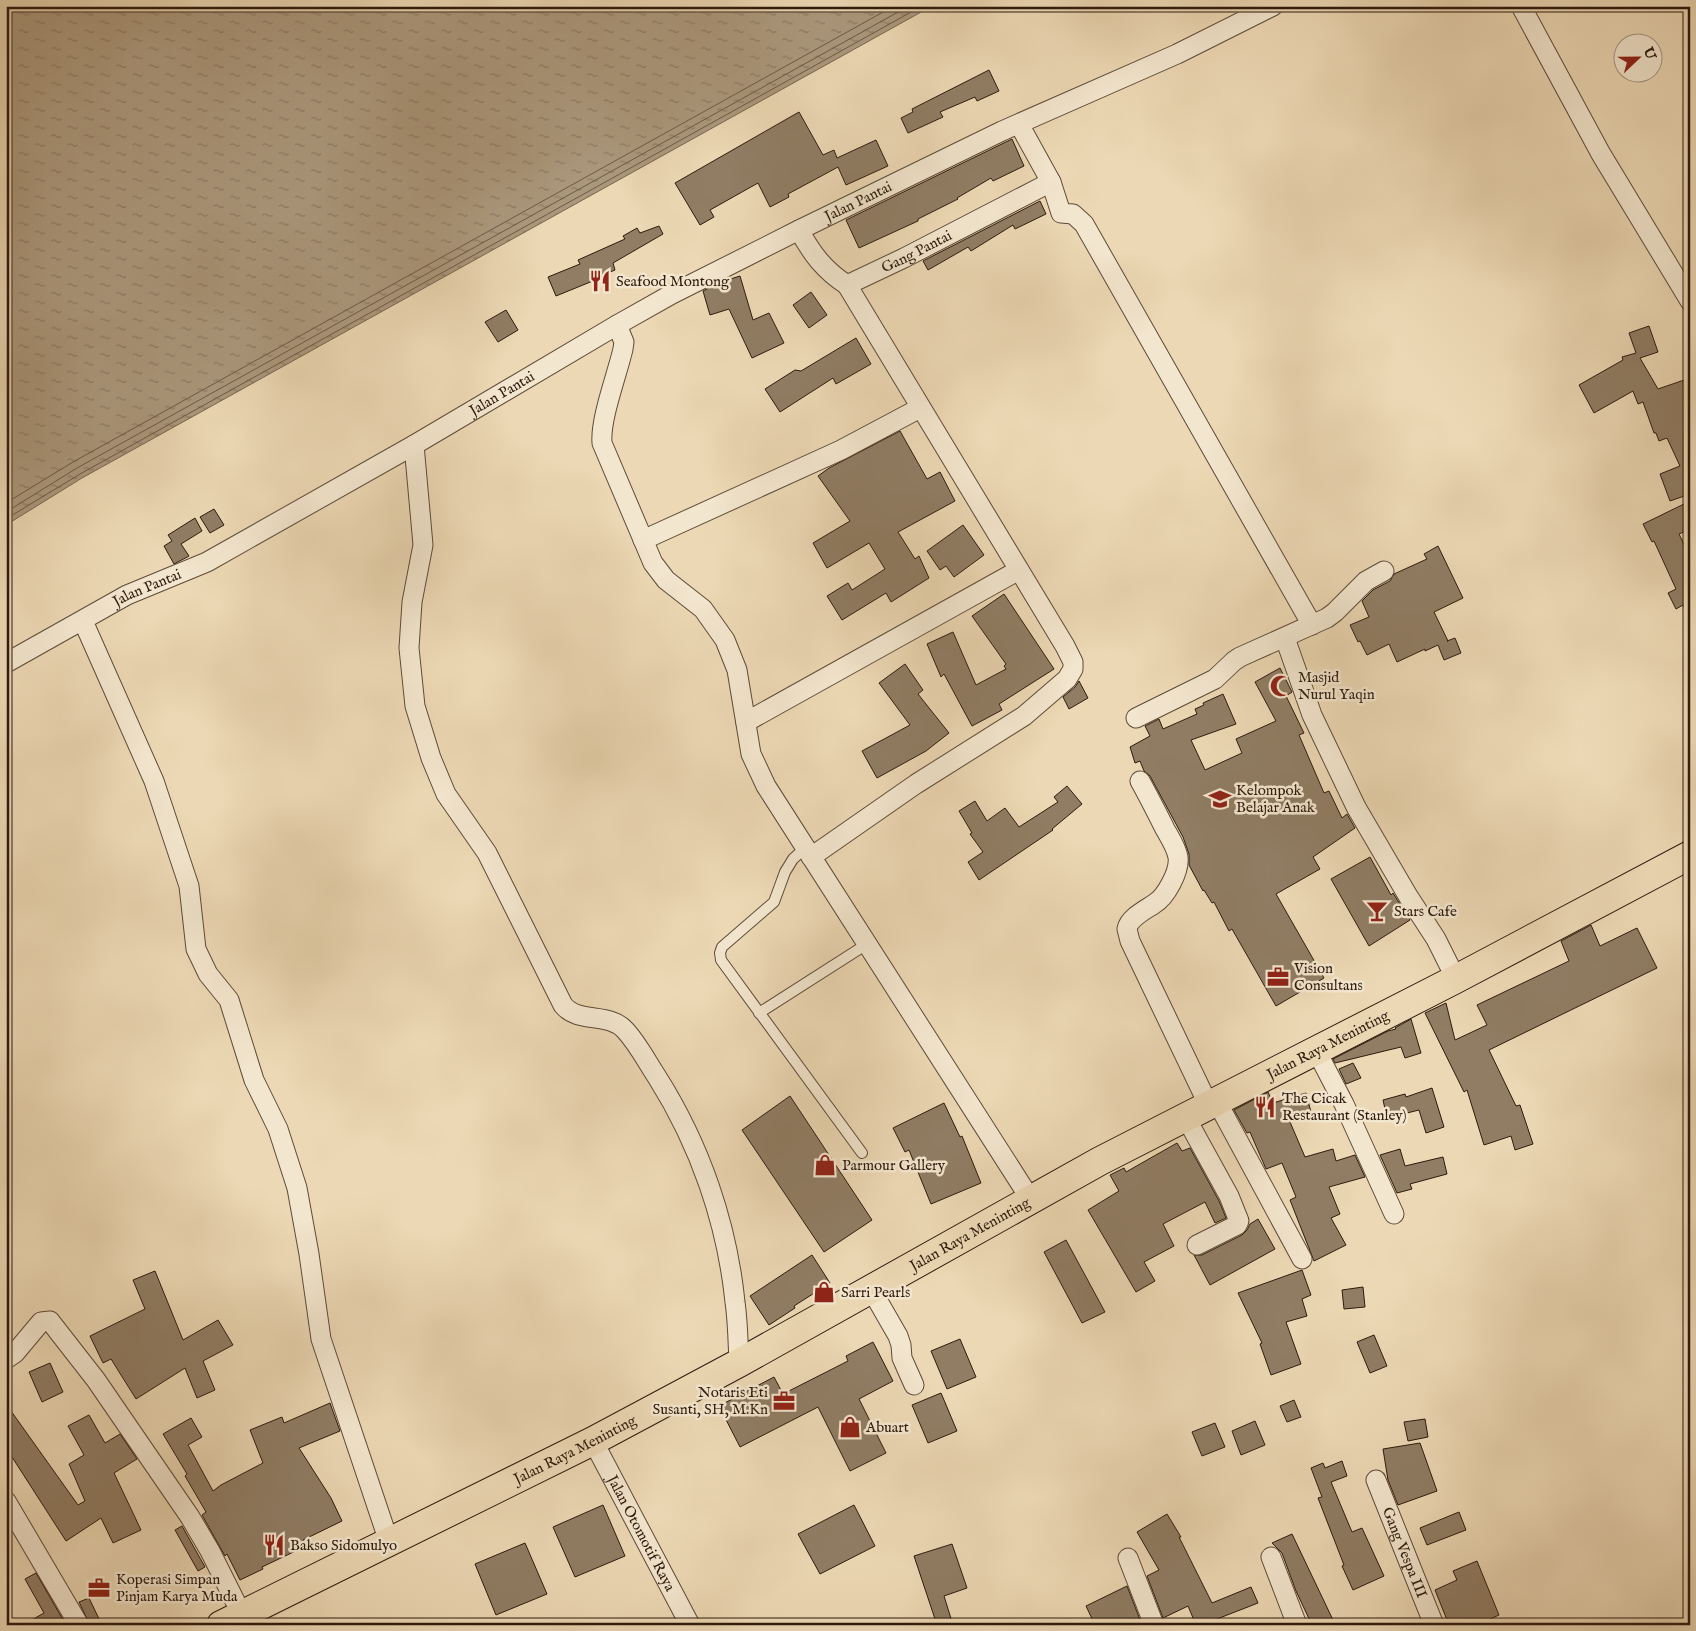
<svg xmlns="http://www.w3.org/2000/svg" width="1696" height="1631" font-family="'IM FELL English',serif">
	<defs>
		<pattern id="water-ripples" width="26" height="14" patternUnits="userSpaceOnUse" patternTransform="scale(1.25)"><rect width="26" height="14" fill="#ab987c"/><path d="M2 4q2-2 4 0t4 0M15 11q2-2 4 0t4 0" fill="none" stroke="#8c7b64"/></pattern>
	</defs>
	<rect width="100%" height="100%" fill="#ecd8b4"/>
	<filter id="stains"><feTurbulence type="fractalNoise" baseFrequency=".004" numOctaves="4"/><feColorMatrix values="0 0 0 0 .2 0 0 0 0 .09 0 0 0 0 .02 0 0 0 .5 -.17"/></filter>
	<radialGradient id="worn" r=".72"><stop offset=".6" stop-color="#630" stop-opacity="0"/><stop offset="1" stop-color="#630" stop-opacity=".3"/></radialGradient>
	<!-- water -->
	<polygon fill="url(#water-ripples)" stroke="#796650" points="6,6 932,6 82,478 6,525"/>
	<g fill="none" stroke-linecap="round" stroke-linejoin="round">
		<!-- shore -->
		<g stroke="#6c5a45" stroke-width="1">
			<polyline points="6,503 73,462 894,6"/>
			<polyline points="6,512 77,468 909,6"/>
			<polyline points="6,519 80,474 922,6"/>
		</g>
	</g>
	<!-- building -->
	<g fill="#907d64" stroke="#2d1b0e">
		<polygon points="989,70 999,91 977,101 975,97 940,112 943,117 908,133 901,118 913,112 912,109"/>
		<polygon points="799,112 823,155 834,150 837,158 876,140 888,166 846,185 838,167 788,194 789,197 770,207 758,183 710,210 714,217 700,225 675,183"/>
		<polygon points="1012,139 1024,166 993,181 991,178 957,198 958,199 918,219 918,221 859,248 846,220"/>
		<polygon points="1040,201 1046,214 1015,229 1013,225 971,251 968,247 928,270 923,261"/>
		<polygon points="659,226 663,234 613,263 615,270 605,274 605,276 556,296 548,277 580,264 578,260 625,239 623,236 637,228 640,233"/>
		<polygon points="740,276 753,320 769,313 784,343 752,358 729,309 710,315 703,291 721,282"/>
		<polygon points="811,292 827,315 809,328 793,305"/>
		<polygon points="506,310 518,330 498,342 485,322"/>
		<polygon points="1649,326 1658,352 1640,358 1658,389 1690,378 1690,494 1670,501 1660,474 1680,466 1667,438 1659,441 1656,433 1654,433 1643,402 1638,404 1633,391 1594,413 1579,385 1623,360 1622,357 1636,353 1629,333"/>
		<polygon points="856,338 871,364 836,384 833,378 780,412 765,389 795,370 801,371"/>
		<polygon points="900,431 927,479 940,472 955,501 898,532 915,559 919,556 929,578 891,602 886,593 842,620 827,596 848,583 852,590 885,569 869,543 827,568 813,543 850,521 818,476 829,468"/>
		<polygon points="1684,504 1690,518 1690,529 1679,534 1690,557 1690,619 1683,605 1676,609 1668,593 1676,589 1654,541 1652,542 1643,524"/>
		<polygon points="214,509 224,525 210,533 200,517"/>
		<polygon points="195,518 202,531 181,544 189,556 174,564 164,546 172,541 168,535"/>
		<polygon points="963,525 984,555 954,577 946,566 940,570 927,551"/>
		<polygon points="1438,546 1463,598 1434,612 1448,641 1447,641 1455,638 1461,653 1444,660 1438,645 1425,651 1425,649 1397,662 1389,644 1367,655 1360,641 1358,642 1350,625 1369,617 1362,601 1373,590 1390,581 1394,574 1427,559 1424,554"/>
		<polygon points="1004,594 1054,669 999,704 1002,710 972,726 944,674 941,677 927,644 953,632 976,685 1006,669 1004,666 1006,664 972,616"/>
		<polygon points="905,664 923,690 918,694 949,733 926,751 877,778 862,751 910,725 879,683"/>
		<polygon points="1280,668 1292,692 1286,696 1304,733 1299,735 1324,793 1329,791 1342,818 1347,814 1355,828 1313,857 1320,869 1276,894 1324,978 1276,1006 1232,929 1229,931 1214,902 1212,903 1204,890 1203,891 1189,865 1189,854 1183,837 1150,776 1144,771 1140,761 1135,763 1130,747 1150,736 1145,726 1159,719 1163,729 1197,714 1195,709 1204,705 1203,703 1223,694 1236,724 1191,740 1205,770 1242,753 1236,739 1276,721 1255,682"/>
		<polygon points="1079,681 1088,698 1069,709 1063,697 1075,687"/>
		<polygon points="1067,786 1082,804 1052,829 1053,830 979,880 968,862 983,852 970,834 972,833 959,811 975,801 987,821 1005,808 1019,827 1058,802 1054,797"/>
		<polygon points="1370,857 1391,895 1393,893 1410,920 1369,946 1331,879"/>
		<polygon points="1591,925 1600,946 1637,928 1657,968 1489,1050 1516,1106 1520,1105 1533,1144 1515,1150 1511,1136 1484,1145 1467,1090 1464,1092 1425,1013 1446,1003 1455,1040 1487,1025 1477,1005 1569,961 1561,941"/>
		<polygon points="1411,1019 1421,1053 1405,1058 1401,1047 1335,1063 1333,1059 1388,1031 1396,1029 1395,1028"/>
		<polygon points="1353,1063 1361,1078 1346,1084 1339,1069"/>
		<polygon points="1432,1088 1444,1127 1426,1133 1419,1110 1387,1118 1383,1100 1405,1094 1406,1097"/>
		<polygon points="1268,1092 1273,1103 1306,1093 1312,1116 1290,1122 1305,1157 1333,1149 1336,1161 1355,1155 1365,1177 1329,1187 1340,1214 1331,1218 1346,1245 1314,1261 1290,1200 1296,1197 1282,1163 1266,1169 1250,1132 1247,1133 1234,1110"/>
		<polygon points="790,1096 872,1220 824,1252 742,1130"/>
		<polygon points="944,1103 960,1137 962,1136 981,1183 931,1204 909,1150 905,1152 893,1128"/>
		<polygon points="1177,1143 1182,1151 1190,1148 1219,1201 1226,1218 1215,1223 1205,1202 1163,1224 1174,1246 1144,1262 1155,1281 1136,1292 1088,1210 1119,1191 1110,1175 1124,1168 1126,1172"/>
		<polygon points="1400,1149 1405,1166 1443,1157 1447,1174 1410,1184 1412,1189 1397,1193 1380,1155"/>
		<polygon points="1258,1219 1275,1249 1210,1285 1194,1255 1202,1255 1242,1235 1247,1230 1250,1224"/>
		<polygon points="1066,1240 1105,1312 1082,1323 1044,1252"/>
		<polygon points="812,1255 830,1283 794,1306 795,1308 769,1325 750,1296"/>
		<polygon points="1302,1270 1311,1295 1302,1299 1307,1316 1286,1322 1301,1364 1271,1375 1260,1344 1262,1343 1238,1293"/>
		<polygon points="155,1271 183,1340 218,1320 233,1345 203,1361 215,1390 197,1398 185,1368 136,1399 111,1359 103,1363 90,1336 145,1309 133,1280"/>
		<polygon points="1363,1287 1365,1307 1344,1309 1342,1290"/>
		<polygon points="1374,1335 1387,1366 1370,1373 1357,1342"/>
		<polygon points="960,1339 976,1377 947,1389 931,1351"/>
		<polygon points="873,1342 893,1381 859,1399 886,1453 850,1471 818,1407 740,1447 719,1406 774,1377 783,1394 848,1361 846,1356"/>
		<polygon points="50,1363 63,1392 42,1402 29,1372"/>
		<polygon points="941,1393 957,1431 928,1443 912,1405"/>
		<polygon points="1294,1400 1301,1417 1287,1422 1280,1406"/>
		<polygon points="330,1403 340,1431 299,1448 331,1498 342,1521 303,1540 306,1546 262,1567 263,1569 240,1580 227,1554 225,1556 202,1515 206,1512 185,1476 187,1474 163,1434 191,1418 202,1437 188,1445 213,1491 221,1485 263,1463 250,1430 282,1417 284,1423"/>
		<polygon points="6,1404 78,1505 85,1501 69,1464 84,1455 68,1426 89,1415 105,1443 120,1434 137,1459 114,1473 141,1530 113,1543 101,1518 66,1541 12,1457 6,1461"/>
		<polygon points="1425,1419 1428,1437 1408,1441 1404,1422"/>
		<polygon points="1255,1421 1265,1445 1241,1455 1232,1431"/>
		<polygon points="1215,1423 1225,1447 1202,1456 1192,1432"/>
		<polygon points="1420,1443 1437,1491 1398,1505 1388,1480 1383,1449"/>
		<polygon points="1342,1461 1347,1476 1331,1482 1352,1532 1362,1528 1384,1576 1353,1590 1342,1566 1344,1565 1318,1498 1322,1497 1311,1468 1323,1463 1325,1468"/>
		<polygon points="603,1505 625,1556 575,1577 553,1527"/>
		<polygon points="854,1505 875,1546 820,1574 798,1534"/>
		<polygon points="1459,1512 1466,1530 1427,1545 1420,1528"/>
		<polygon points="1167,1514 1181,1537 1179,1537 1212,1603 1251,1587 1258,1603 1217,1619 1220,1625 1196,1625 1188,1606 1163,1618 1147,1576 1159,1570 1137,1532"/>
		<polygon points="182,1526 205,1567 198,1571 175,1530"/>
		<polygon points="1292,1534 1333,1620 1323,1625 1312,1625 1296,1591 1282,1553 1272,1543"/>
		<polygon points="525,1543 547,1594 496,1615 475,1564"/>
		<polygon points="952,1544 967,1588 944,1596 953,1625 937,1625 914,1556"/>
		<polygon points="1477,1561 1499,1615 1477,1625 1449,1625 1435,1590 1457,1580 1453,1571"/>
		<polygon points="36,1573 66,1625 23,1625 44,1613 25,1579"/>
		<polygon points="1127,1586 1142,1625 1095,1625 1086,1606"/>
		<polygon points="89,1598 102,1625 90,1625 79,1602"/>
	</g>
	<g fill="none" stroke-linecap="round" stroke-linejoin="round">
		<!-- lane casing -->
		<g stroke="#5d4a38" stroke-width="12">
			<g id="lane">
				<polyline points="805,848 793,859 785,872 774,902 722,947 720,953 721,960 862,1153"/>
				<polyline points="759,1013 867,944"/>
			</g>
		</g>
		<!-- street casing -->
		<g stroke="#5d4a38" stroke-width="21">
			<g id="street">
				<polyline points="1521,6 1601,154 1690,301"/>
				<polyline points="1019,124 1051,182 1061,213 1073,214 1084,224 1312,625"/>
				<path id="s1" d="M799 230C812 254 824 270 847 285L904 258 1051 182"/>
				<path d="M617 325 624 342 623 349C617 375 600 419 602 443L653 563 666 580 703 609 725 640 737 670 751 754 766 786 1031 1200"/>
				<path d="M414 445 423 545 412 602 409 648 415 706 431 758 446 794 487 853 563 1005C578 1024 609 1012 625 1030 638 1044 647 1062 657 1077 700 1145 727 1223 735 1302 738 1323 738 1343 739 1363"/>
				<polyline points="643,540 841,450 920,408"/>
				<polyline points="83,621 154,781 189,886 196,949 208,974 229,1000 254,1080 278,1129 297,1188 309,1254 321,1339 389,1542"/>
				<polyline points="1285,638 1312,715 1356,807 1408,896 1436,939 1456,979"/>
				<path id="s2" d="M6 663 127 595 207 562 414 445 617 325 672 294 799 230 1002 131 1177 54 1273 6"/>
				<polyline points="1136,718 1215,679 1234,661 1240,657 1327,618 1335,612 1366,581 1384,571"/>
				<polyline points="746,722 1019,570"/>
				<path d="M1140 781C1149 797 1157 813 1165 829 1170 838 1176 847 1178 857 1180 871 1166 897 1154 904 1145 910 1129 918 1127 929L1130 941 1208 1104"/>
				<polyline points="811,857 916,784 1024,716 1067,679 1073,669 1073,662 1065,646 847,285"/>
				<polyline points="1316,1050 1344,1104 1394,1214"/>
				<polyline points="1216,1100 1302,1259"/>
				<polyline points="1185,1116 1229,1196 1239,1221 1237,1225 1197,1245"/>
				<polyline points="871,1289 898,1336 901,1345 902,1358 914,1385"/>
				<polyline points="6,1359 15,1353 41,1322 50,1321 96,1380 190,1517 210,1551 242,1615"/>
				<path id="s3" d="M593 1441 690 1625"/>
				<path id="s4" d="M1376 1480 1434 1625"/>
				<polyline points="6,1501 79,1625"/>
				<polyline points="1271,1557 1297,1625"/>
				<polyline points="1128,1558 1154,1625"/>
			</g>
		</g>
		<!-- highway casing -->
		<g stroke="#2d1b0e" stroke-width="30">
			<g id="highway">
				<path id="s5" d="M221 1625 593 1441 739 1363 1100 1161 1456 979 1690 855"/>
			</g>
		</g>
		<!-- lane -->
		<use href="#lane" stroke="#f3e6ce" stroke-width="10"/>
		<!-- street -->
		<use href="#street" stroke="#f3e6ce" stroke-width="19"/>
		<!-- highway -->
		<use href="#highway" stroke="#ecd8b4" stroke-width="28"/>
	</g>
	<!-- icons -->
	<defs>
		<g id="restaurant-bare" transform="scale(1.725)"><path d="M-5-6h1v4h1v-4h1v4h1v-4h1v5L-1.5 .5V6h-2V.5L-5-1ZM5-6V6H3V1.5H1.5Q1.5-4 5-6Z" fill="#8f2418" stroke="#f3e6ce" stroke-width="2.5" paint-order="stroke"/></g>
		<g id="mosque-bare" transform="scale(1.725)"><path d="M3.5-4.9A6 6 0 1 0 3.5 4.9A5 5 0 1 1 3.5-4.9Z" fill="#8f2418" stroke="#f3e6ce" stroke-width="2.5" paint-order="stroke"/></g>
		<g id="school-bare" transform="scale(1.725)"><path d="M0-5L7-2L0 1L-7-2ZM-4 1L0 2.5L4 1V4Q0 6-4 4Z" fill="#8f2418" stroke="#f3e6ce" stroke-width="2.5" paint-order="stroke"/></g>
		<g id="bar-bare" transform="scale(1.725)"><path d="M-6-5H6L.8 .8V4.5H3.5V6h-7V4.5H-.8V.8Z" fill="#8f2418" stroke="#f3e6ce" stroke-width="2.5" paint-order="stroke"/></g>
		<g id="office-bare" transform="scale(1.725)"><path d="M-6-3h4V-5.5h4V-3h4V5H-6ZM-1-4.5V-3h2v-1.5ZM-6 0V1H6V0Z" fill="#8f2418" stroke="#f3e6ce" stroke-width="2.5" paint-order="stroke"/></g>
		<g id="shop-bare" transform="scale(1.725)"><path d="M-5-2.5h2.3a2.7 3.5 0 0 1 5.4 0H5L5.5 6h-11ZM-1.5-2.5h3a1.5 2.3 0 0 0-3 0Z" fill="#8f2418" stroke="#f3e6ce" stroke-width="2.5" paint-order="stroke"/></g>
	</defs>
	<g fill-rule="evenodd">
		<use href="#restaurant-bare" x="600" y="281"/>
		<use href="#mosque-bare" x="1281" y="686"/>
		<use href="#school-bare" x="1220" y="799"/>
		<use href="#bar-bare" x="1377" y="911"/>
		<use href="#office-bare" x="1278" y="977"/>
		<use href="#restaurant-bare" x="1265" y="1107"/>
		<use href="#shop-bare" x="825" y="1165"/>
		<use href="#shop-bare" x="824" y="1292"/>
		<use href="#office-bare" x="784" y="1401"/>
		<use href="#shop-bare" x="850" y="1427"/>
		<use href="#restaurant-bare" x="274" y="1545"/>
		<use href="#office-bare" x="99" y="1588"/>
	</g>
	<g text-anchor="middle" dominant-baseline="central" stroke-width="5" stroke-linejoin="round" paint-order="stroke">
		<!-- street labels -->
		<g font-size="15" fill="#2d1b0e" stroke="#f3e6ce">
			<text stroke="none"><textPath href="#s2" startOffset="970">Jalan Pantai</textPath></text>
			<text stroke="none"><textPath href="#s1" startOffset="151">Gang Pantai</textPath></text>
			<text stroke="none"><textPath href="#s2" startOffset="565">Jalan Pantai</textPath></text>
			<text stroke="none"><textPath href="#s2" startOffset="160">Jalan Pantai</textPath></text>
			<text stroke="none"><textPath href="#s5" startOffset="1250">Jalan Raya Meninting</textPath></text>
			<text stroke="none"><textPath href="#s5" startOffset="845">Jalan Raya Meninting</textPath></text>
			<text stroke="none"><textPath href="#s5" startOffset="395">Jalan Raya Meninting</textPath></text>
			<text stroke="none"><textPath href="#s3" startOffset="104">Jalan Otomotif Raya</textPath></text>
			<text stroke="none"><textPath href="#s4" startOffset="78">Gang Vespa III</textPath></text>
		</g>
		<!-- poi labels -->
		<g font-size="15" fill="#2d1b0e" stroke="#f3e6ce" text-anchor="start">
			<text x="616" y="281">Seafood Montong</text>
			<text x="1298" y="677">Masjid<tspan x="1298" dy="17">Nurul Yaqin</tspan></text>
			<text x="1236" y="790">Kelompok<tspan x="1236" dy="17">Belajar Anak</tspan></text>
			<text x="1394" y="911">Stars Cafe</text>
			<text x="1294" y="968">Vision<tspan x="1294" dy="17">Consultans</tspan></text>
			<text x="1282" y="1098">The Cicak<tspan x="1282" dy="17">Restaurant (Stanley)</tspan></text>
			<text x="842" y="1165">Parmour Gallery</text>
			<text x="841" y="1292">Sarri Pearls</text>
			<text x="768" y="1392" text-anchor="end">Notaris Eti<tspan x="768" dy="17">Susanti, SH, M.Kn</tspan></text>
			<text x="866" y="1427">Abuart</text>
			<text x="290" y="1545">Bakso Sidomulyo</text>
			<text x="116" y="1579">Koperasi Simpan<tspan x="116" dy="17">Pinjam Karya Muda</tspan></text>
		</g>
	</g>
	<!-- margin -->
	<rect width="1696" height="1631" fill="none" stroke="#ecd8b4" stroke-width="25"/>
	<rect x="8" y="8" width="1681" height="1616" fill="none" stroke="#2d1b0e" stroke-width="2.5"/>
	<rect x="12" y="12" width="1671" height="1606" fill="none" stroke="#2d1b0e"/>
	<!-- north arrow -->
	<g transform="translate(1638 58) rotate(68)"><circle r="24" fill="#f3e6ce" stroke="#a49581"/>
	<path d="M0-4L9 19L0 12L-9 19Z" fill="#8f2418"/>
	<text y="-8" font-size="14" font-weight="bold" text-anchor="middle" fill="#2d1b0e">U</text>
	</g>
	<rect width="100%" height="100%" filter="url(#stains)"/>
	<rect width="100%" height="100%" fill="url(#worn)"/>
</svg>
